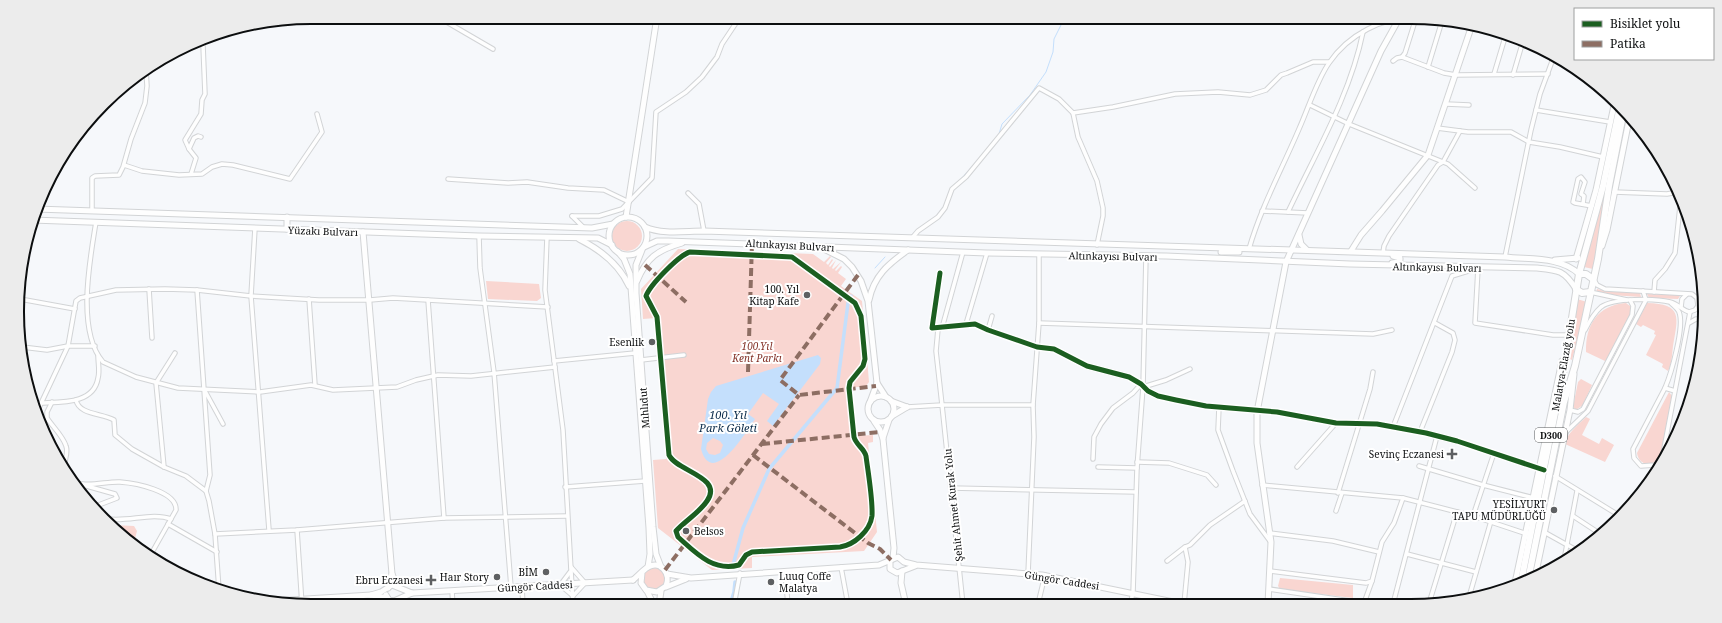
<svg xmlns="http://www.w3.org/2000/svg" width="1722" height="623" font-family="'Noto Serif',serif">
	<rect width="100%" height="100%" fill="#f6f8fb"/>
	<!-- green -->
	<g fill="#f9d6d1">
		<polygon points="1603,198 1605,198 1593,269 1584,267"/>
		<circle cx="627" cy="236" r="15"/>
		<polygon points="678,249 813,254 824,262 830,256 831,257 826,263 828,265 832,259 833,260 829,266 830,267 836,260 832,268 833,269 841,262 835,270 836,271 841,266 842,267 838,273 846,279 841,286 862,301 869,382 866,386 850,388 855,436 873,435 873,442 868,443 877,532 864,551 752,557 752,568 712,570 658,528 653,460 666,459 656,318 643,319 641,289"/>
		<polygon points="486,281 539,284 541,298 537,301 488,299"/>
		<polygon points="1597,289 1604,291 1640,293 1641,297 1596,294"/>
		<polygon points="1647,294 1680,295 1680,296 1678,299 1649,298"/>
		<polygon points="1577,299 1587,302 1572,360 1570,359"/>
		<path d="M1626 303 1630 306 1632 311 1607 359 1605 361 1586 352C1585 325 1598 305 1626 303Z"/>
		<path d="M1647 303C1683 304 1678 317 1673 346 1672 354 1672 365 1668 371L1662 367 1663 364 1646 355 1656 335 1654 334 1655 331 1643 325 1641 327 1636 324Z"/>
		<polygon points="1581,379 1592,385 1583,405 1576,410 1573,407 1578,382"/>
		<path d="M1669 392 1672 396 1661 456 1652 464C1644 465 1638 461 1637 453Z"/>
		<path d="M1586 417 1590 419 1582 435 1599 444 1602 438 1614 445 1605 462 1565 444C1567 433 1578 425 1586 417Z"/>
		<polygon points="113,525 134,526 137,531 133,546"/>
		<circle cx="654" cy="579" r="11"/>
		<polygon points="1280,578 1353,585 1353,598 1280,589 1278,586"/>
	</g>
	<!-- water -->
	<path fill="#c4dffc" fill-rule="evenodd" d="M818 355 821 358 820 364 773 426 767 421 779 404 763 393 748 414 755 419C747 431 712 489 701 449L708 399 711 392 716 386ZM713 438 720 441 723 445 720 453 715 455 709 454 706 449 707 443Z"/>
	<g fill="none" stroke-linecap="round" stroke-linejoin="round">
		<!-- stream -->
		<g stroke="#c4dffc" stroke-width="1">
			<polyline points="986,150 999,134 1002,124 1030,95 1046,72 1053,52 1054,39 1065,17"/>
			<polyline points="962,178 977,161"/>
			<polyline points="875,268 885,257"/>
		</g>
		<!-- canal -->
		<g stroke="#c4dffc" stroke-width="3.5">
			<polyline points="733,565 743,528 769,469 837,388 848,303 851,296"/>
			<polyline points="730,605 734,592 735,582"/>
		</g>
		<!-- street casing -->
		<g stroke="#d2d4d6" stroke-width="5.5">
			<g id="street">
				<polyline points="438,17 493,49"/>
				<polyline points="1402,57 1405,53 1416,18"/>
				<polyline points="1393,61 1397,58 1402,57 1444,73 1456,75 1548,74"/>
				<polyline points="1428,67 1442,21"/>
				<polyline points="1494,74 1506,34"/>
				<polyline points="1513,75 1523,41"/>
				<polyline points="1446,104 1469,105"/>
				<polyline points="1310,105 1349,124 1448,164 1475,188"/>
				<polyline points="1536,110 1610,122"/>
				<polyline points="1073,113 1078,137 1097,181 1103,208 1103,216 1097,245"/>
				<polyline points="1437,128 1468,132 1511,132 1529,142 1560,147 1603,157"/>
				<polyline points="189,149 185,140 201,114 202,100 205,94 203,45"/>
				<polyline points="124,165 142,171 179,175 202,174 212,167 222,164 233,165 290,179 322,132 317,114"/>
				<polyline points="191,174 196,158 189,149 194,138 198,136 201,137"/>
				<polyline points="448,179 508,183 527,182 568,188 604,190 629,202"/>
				<polyline points="1614,192 1667,194 1678,192"/>
				<polyline points="688,193 699,204 704,231"/>
				<polyline points="1583,204 1584,196 1581,194 1585,182 1581,177 1578,179 1573,202 1575,203 1592,206"/>
				<polyline points="92,210 92,178 95,176 119,175 123,167 131,139 145,103 147,86 146,70"/>
				<polyline points="1262,211 1308,213"/>
				<path d="M1288 212C1315 154 1350 96 1363 32"/>
				<polyline points="572,216 599,216 622,209 652,178 656,112 686,92 702,77 717,57 722,44 740,17"/>
				<polyline points="572,216 583,227"/>
				<path d="M96 222C90 259 76 331 103 362L136 377 178 388 260 392 311 385 333 390 397 387 416 380 438 375 471 376 555 367"/>
				<polyline points="255,228 251,296 269,530"/>
				<polyline points="479,236 480,268 494,372 511,587"/>
				<polyline points="547,237 545,290 563,430 573,605"/>
				<polyline points="912,238 918,231 938,217 945,208 952,189 966,177 1039,88 1059,99 1073,113 1113,107 1175,94 1218,92 1250,95 1266,90 1281,75 1287,73 1313,62 1329,62"/>
				<path d="M1249 249C1261 207 1282 169 1299 129 1308 109 1317 80 1329 63 1348 35 1383 16 1417 18"/>
				<polyline points="1383,253 1384,246 1389,236 1438,165 1443,162 1460,131"/>
				<polyline points="1505,257 1531,130 1540,94 1554,56"/>
				<polyline points="149,289 152,338"/>
				<polyline points="197,290 210,475 206,491"/>
				<polyline points="1590,292 1627,300"/>
				<polyline points="1654,292 1655,280 1665,269 1675,253 1681,197"/>
				<polyline points="20,299 75,309"/>
				<polyline points="309,299 315,385"/>
				<polyline points="428,300 444,518"/>
				<polyline points="1681,307 1682,299 1687,294"/>
				<polyline points="1039,323 1373,334 1392,330"/>
				<polyline points="1689,323 1696,319 1699,319"/>
				<polyline points="966,324 987,253"/>
				<polyline points="942,328 963,252"/>
				<polyline points="938,329 936,351 942,405 1033,405"/>
				<polyline points="988,330 992,316"/>
				<path d="M1585 330C1589 322 1594 313 1601 307 1613 298 1655 298 1670 302 1678 304 1682 310 1689 312L1695 310 1698 306 1697 298 1692 294 1605 289 1597 285 1594 280"/>
				<polyline points="22,347 47,350 68,346 95,346"/>
				<polyline points="641,360 684,355"/>
				<polyline points="554,361 635,353"/>
				<polyline points="1143,387 1166,380 1190,369"/>
				<path d="M1665 388C1671 374 1685 326 1679 312 1678 309 1674 306 1671 303"/>
				<polyline points="205,391 223,424"/>
				<polyline points="1675,391 1665,388 1633,449 1634,458 1641,466 1655,465 1662,459 1690,312"/>
				<path d="M76 400C79 415 102 413 114 420L115 435 132 449 164 467 186 476 206 491 209 501 215 534 219 590"/>
				<path d="M52 402 47 412V418C52 426 63 436 66 446 70 457 58 465 70 478 81 490 105 481 120 482 135 483 177 491 176 510L150 556"/>
				<path d="M41 403C62 402 94 404 98 378 100 371 98 363 98 356"/>
				<polyline points="907,407 942,405 963,605"/>
				<polyline points="1219,407 1218,430 1233,471 1250,514 1270,541"/>
				<polyline points="1570,410 1578,412 1583,409 1632,315 1633,306 1630,300"/>
				<polyline points="36,414 68,346 76,301 80,298 116,290 165,289 197,290 251,296 319,300 370,300 393,298 548,307"/>
				<polyline points="1393,427 1452,276 1478,268 1475,323 1553,335 1569,335"/>
				<polyline points="1420,432 1452,352 1455,340 1453,333 1435,323"/>
				<polyline points="1566,432 1588,411 1646,300 1643,291"/>
				<polyline points="1093,459 1094,437 1101,424 1113,408 1133,393 1141,384"/>
				<polyline points="1137,462 1169,463 1207,475 1216,485"/>
				<polyline points="1419,466 1483,485 1534,498"/>
				<polyline points="164,467 156,383 175,353"/>
				<polyline points="1098,467 1137,468 1133,593 1130,604"/>
				<polyline points="1297,467 1336,423"/>
				<polyline points="1137,468 1143,387 1146,256"/>
				<polyline points="1555,476 1620,516"/>
				<polyline points="83,485 115,494 117,498 96,506"/>
				<polyline points="1262,485 1403,498 1473,516 1527,534"/>
				<polyline points="565,487 645,481"/>
				<polyline points="951,488 1136,492"/>
				<polyline points="1338,493 1370,389 1373,372"/>
				<polyline points="1336,511 1342,493"/>
				<polyline points="1473,516 1494,453"/>
				<polyline points="1573,516 1602,535"/>
				<path d="M108 519C129 522 152 512 171 519"/>
				<polyline points="168,524 217,552"/>
				<polyline points="297,530 302,605"/>
				<polyline points="1544,532 1578,551"/>
				<polyline points="1269,533 1333,541 1379,552"/>
				<polyline points="215,534 297,530 444,518 567,516"/>
				<polyline points="1407,554 1476,572"/>
				<polyline points="1564,560 1577,491"/>
				<polyline points="1167,561 1185,547"/>
				<polyline points="841,567 848,605"/>
				<polyline points="785,571 788,605"/>
				<polyline points="1270,571 1366,583 1372,581 1382,542 1394,523 1403,498"/>
				<polyline points="1028,574 1034,437 1033,405 1039,323 1039,254"/>
				<polyline points="561,584 570,572"/>
				<polyline points="560,585 573,596 585,583 571,567"/>
				<polyline points="522,587 523,606"/>
				<polyline points="1269,589 1364,603 1372,581"/>
				<polyline points="452,591 453,606"/>
				<polyline points="1469,597 1491,521"/>
				<polyline points="1430,600 1457,512"/>
				<polyline points="1038,604 1045,575"/>
				<polyline points="1184,604 1188,562 1185,547 1190,545 1210,525 1245,501"/>
				<polyline points="1393,604 1437,436"/>
				<polyline points="734,605 740,573"/>
			</g>
		</g>
		<!-- secondary casing -->
		<g stroke="#d2d4d6" stroke-width="7">
			<g id="secondary">
				<polyline points="36,209 592,228 613,224"/>
				<circle cx="628" cy="236" r="19"/>
				<polyline points="626,217 657,17"/>
				<polyline points="32,220 479,236 598,238 612,245"/>
				<path d="M645 227C663 235 685 231 704 231L1505 257C1530 260 1560 256 1579 274"/>
				<polyline points="287,229 287,217"/>
				<polyline points="363,232 392,574"/>
				<polyline points="1299,235 1301,244 1307,250"/>
				<path d="M579 239C601 250 619 264 629 286"/>
				<polyline points="1602,246 1607,230 1630,115"/>
				<path d="M644 247 657 241H668L987 253 1166 256 1350 264 1537 268C1558 270 1564 270 1576 289"/>
				<polyline points="824,249 844,259 852,267 861,281 868,301 877,383 870,402"/>
				<polyline points="642,250 636,265 636,293 653,527 656,554 661,567"/>
				<polyline points="1351,251 1361,235 1382,211 1428,155 1472,25"/>
				<polyline points="618,252 624,259 630,274 649,528 650,554 648,567"/>
				<polyline points="1221,252 1239,252"/>
				<polyline points="1576,259 1596,190 1615,101"/>
				<polyline points="1555,260 1578,258"/>
				<polyline points="1392,263 1399,262 1400,260 1400,258 1393,256"/>
				<polyline points="940,273 932,328 975,324 988,330 1037,347 1054,349 1087,366 1129,377 1141,384 1148,391 1158,396 1176,400 1206,406 1277,412 1336,423 1377,424 1426,433 1457,441 1544,470"/>
				<path d="M637 281C647 257 658 250 682 243"/>
				<path d="M869 300C874 276 888 264 908 250"/>
				<polyline points="877,383 886,397"/>
				<circle cx="881" cy="409" r="13"/>
				<polyline points="891,401 907,407"/>
				<polyline points="892,416 907,407"/>
				<polyline points="874,421 880,430 883,439 894,548 893,558"/>
				<polyline points="883,438 889,420"/>
				<polyline points="890,562 890,569 897,573 915,566"/>
				<polyline points="902,571 901,583 906,605"/>
				<polyline points="667,574 691,578 879,565 898,557 904,562 916,565 1042,575 1183,604"/>
				<polyline points="1535,577 1570,410 1574,374"/>
				<path d="M633 580C638 576 643 570 648 567 661 560 671 574 666 586L657 592 646 590 641 583 642 573"/>
				<polyline points="1515,583 1562,361"/>
				<polyline points="666,587 686,579"/>
				<polyline points="388,588 392,574 397,586"/>
				<polyline points="647,591 654,605"/>
				<polyline points="371,595 381,592 392,585 412,593 633,580"/>
				<polyline points="386,595 389,600 394,601 412,593"/>
				<polyline points="274,601 371,595 387,598"/>
				<polyline points="1268,604 1271,542 1257,443 1257,412 1286,262 1381,51 1400,17"/>
				<polyline points="659,605 661,591"/>
			</g>
		</g>
		<!-- highway casing -->
		<g stroke="#d2d4d6" stroke-width="8">
			<g id="highway">
				<polyline points="1579,274 1586,274 1593,279"/>
				<polyline points="1576,289 1582,293 1590,292"/>
				<polyline points="1528,580 1564,402 1575,366 1598,259 1609,186 1624,110"/>
				<polyline points="1521,582 1564,368 1579,274 1603,186 1620,106"/>
			</g>
		</g>
		<!-- street -->
		<use href="#street" stroke="#fefefe" stroke-width="3.5"/>
		<!-- secondary -->
		<use href="#secondary" stroke="#fefefe" stroke-width="5"/>
		<!-- highway -->
		<use href="#highway" stroke="#fefefe" stroke-width="6"/>
		<!-- quiet -->
		<g stroke="#8d6e63" stroke-width="4" stroke-dasharray="8 4" stroke-linecap="butt">
			<polyline points="645,265 686,302"/>
			<polyline points="858,275 780,380 799,395 876,386"/>
			<polyline points="748,372 752,243"/>
			<polyline points="762,444 880,432"/>
			<polyline points="753,455 868,543 880,549 891,560"/>
			<polyline points="665,570 799,395"/>
		</g>
		<!-- cycleway casing -->
		<g stroke="#fff" stroke-width="8">
			<g id="cycleway">
				<path d="M690 252 792 257 855 303 861 316 865 359 863 366 850 382 849 388 854 437C856 445 864 448 866 456 868 472 873 500 872 516 870 531 854 545 840 547L752 552 746 555 739 565C713 572 696 553 678 537L676 531C686 520 699 513 707 501 724 477 676 471 669 455L657 317 646 296C650 285 679 255 690 252Z"/>
				<polyline points="940,273 932,328 975,324 988,330 1037,347 1054,349 1087,366 1129,377 1141,384 1148,391 1158,396 1176,400 1206,406 1277,412 1336,423 1377,424 1426,433 1457,441 1544,470"/>
			</g>
		</g>
		<!-- cycleway -->
		<use href="#cycleway" stroke="#1b5e20" stroke-width="5"/>
	</g>
	<!-- markers -->
	<g fill="#5e6062" stroke="#fff" stroke-width="1.5">
		<circle cx="807" cy="295" r="4"/>
		<circle cx="652" cy="342" r="4"/>
		<path d="M1450 448h4v4h4v4h-4v4h-4v-4h-4v-4h4z"/>
		<circle cx="1554" cy="510" r="4"/>
		<circle cx="686" cy="531" r="4"/>
		<circle cx="546" cy="572" r="4"/>
		<circle cx="497" cy="577" r="4"/>
		<path d="M429 574h4v4h4v4h-4v4h-4v-4h-4v-4h4z"/>
		<circle cx="771" cy="582" r="4"/>
	</g>
	<g text-anchor="middle" dominant-baseline="central" stroke-width="4" stroke-linejoin="round" paint-order="stroke">
		<!-- shield labels -->
		<rect fill="#fff" stroke="#555657" stroke-width="1" x="1535" y="428" width="32" height="14" rx="3"/>
		<g font-size="9" font-weight="bold" fill="#0c0e0f">
			<text x="1551" y="435">D300</text>
		</g>
		<!-- street labels -->
		<g font-size="10" fill="#0c0e0f" stroke="#fff">
			<text transform="translate(323 231) rotate(2)">Yüzakı Bulvarı</text>
			<text transform="translate(790 245) rotate(3)">Altınkayısı Bulvarı</text>
			<text transform="translate(1113 256) rotate(1)">Altınkayısı Bulvarı</text>
			<text transform="translate(1437 267) rotate(1)">Altınkayısı Bulvarı</text>
			<text transform="translate(1563 365) rotate(-80)">Malatya-Elazığ yolu</text>
			<text transform="translate(644 408) rotate(-94)">Mıhlıdut</text>
			<text transform="translate(953 505) rotate(-96)">Şehit Ahmet Kurak Yolu</text>
			<text transform="translate(1062 580) rotate(9)">Güngör Caddesi</text>
			<text transform="translate(535 586) rotate(-3)">Güngör Caddesi</text>
		</g>
		<!-- poi labels -->
		<g font-size="10" fill="#0c0e0f" stroke="#fff" text-anchor="end">
			<text x="799" y="289">100. Yıl<tspan x="799" dy="12">Kitap Kafe</tspan></text>
			<text x="644" y="342">Esenlik</text>
			<text x="1444" y="454">Sevinç Eczanesi</text>
			<text x="1546" y="504">YEŞİLYURT<tspan x="1546" dy="12">TAPU MÜDÜRLÜĞÜ</tspan></text>
			<text x="694" y="531" text-anchor="start">Belsos</text>
			<text x="538" y="572">BİM</text>
			<text x="779" y="576" text-anchor="start">Luuq Coffe<tspan x="779" dy="12">Malatya</tspan></text>
			<text x="489" y="577">Haır Story</text>
			<text x="423" y="580">Ebru Eczanesi</text>
		</g>
		<!-- park labels -->
		<g font-size="10" font-style="italic" fill="#833127" stroke="#fff">
			<text x="757" y="346">100.Yıl<tspan x="757" dy="12">Kent Parkı</tspan></text>
		</g>
		<!-- water labels -->
		<g font-size="11" font-style="italic" fill="#092a49" stroke="#fff">
			<text x="728" y="414">100. Yıl<tspan x="728" dy="13">Park Göleti</tspan></text>
		</g>
	</g>
	<!-- crop -->
	<path d="M0 0H1722V623H0ZM311 24H1411A287 287 0 0 1 1698 311V312A287 287 0 0 1 1411 599H311A287 287 0 0 1 24 312V311A287 287 0 0 1 311 24Z" fill="#ececec" fill-rule="evenodd"/>
	<path fill="none" stroke="#0c0e0f" stroke-width="2" d="M311 24H1411A287 287 0 0 1 1698 311V312A287 287 0 0 1 1411 599H311A287 287 0 0 1 24 312V311A287 287 0 0 1 311 24Z"/>
	<!-- legend -->
	<rect x="1574" y="8" width="140" height="52" fill="#ffffff" stroke="#9e9f9f"/>
	<rect x="1582" y="21" width="20" height="6" fill="#1b5e20" stroke="#9e9f9f"/>
	<text x="1610" y="28" font-size="12" fill="#0c0e0f">Bisiklet yolu</text>
	<rect x="1582" y="41" width="20" height="6" fill="#8d6e63" stroke="#9e9f9f"/>
	<text x="1610" y="48" font-size="12" fill="#0c0e0f">Patika</text>
</svg>
